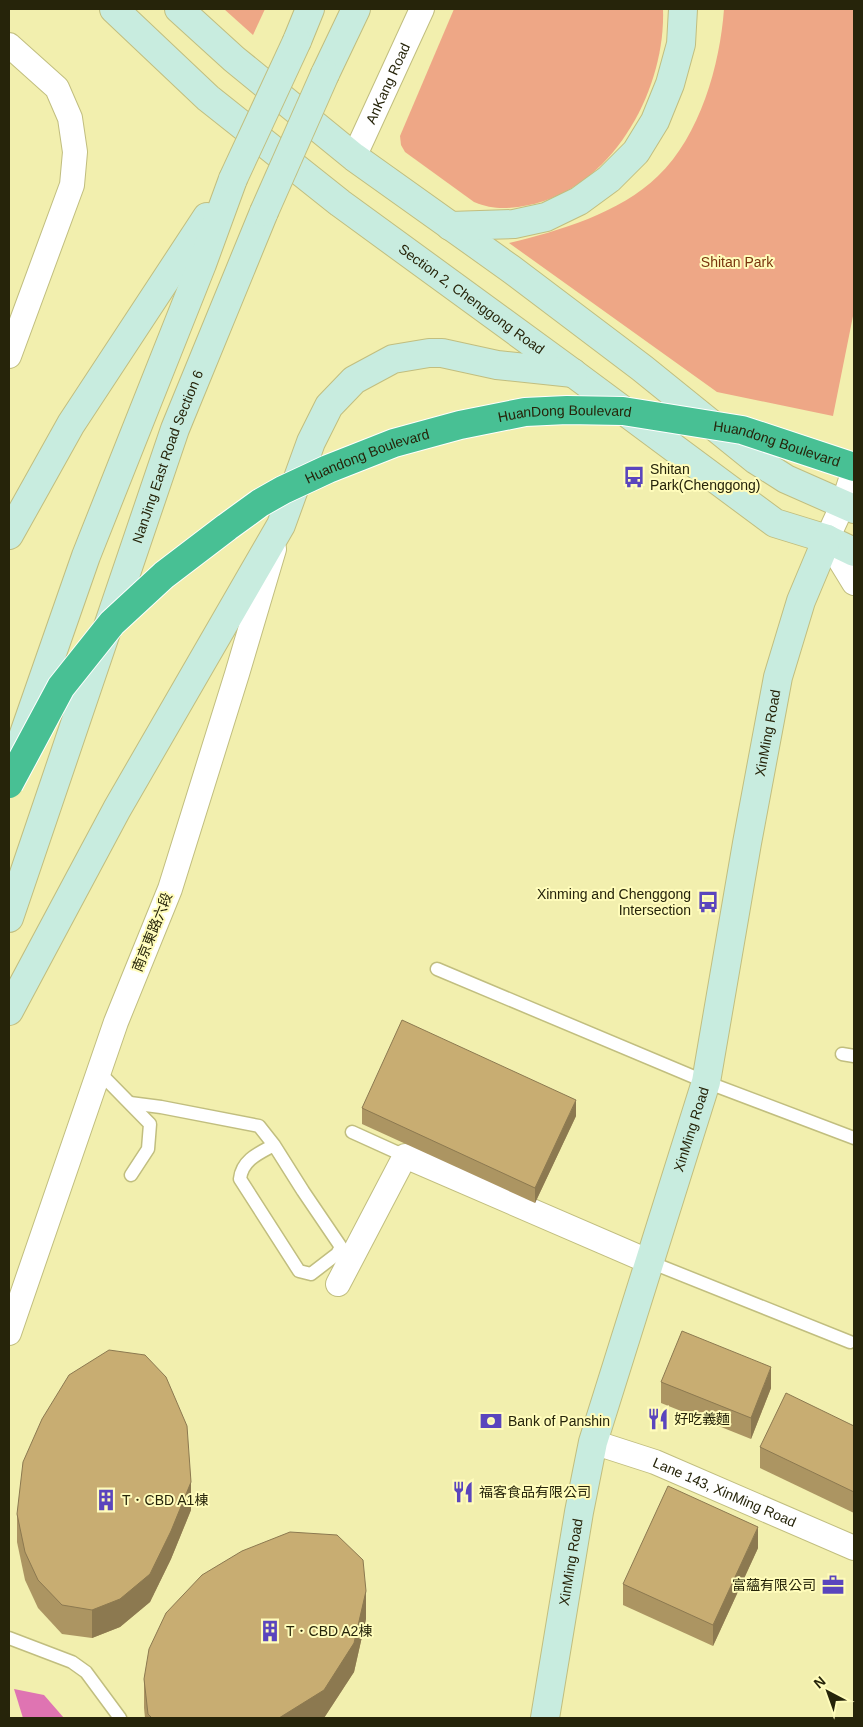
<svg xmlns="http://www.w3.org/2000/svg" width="863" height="1727" font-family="Helvetica,'Noto Sans TC',sans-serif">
	<rect width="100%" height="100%" fill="#f2efae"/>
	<!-- green -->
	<g fill="#eea786">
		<polygon points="224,9 265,9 253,35"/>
		<path d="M454 9H663C666 89 613 188 529 205 509 209 493 210 474 202L405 152 401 145 400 136Z"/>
		<path d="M724 9H854V311L833 416 717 392 509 243C559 231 620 213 658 176 700 136 720 65 724 9Z"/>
	</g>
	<!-- water -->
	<polygon fill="#df74b2" points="14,1689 44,1695 64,1718 23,1718"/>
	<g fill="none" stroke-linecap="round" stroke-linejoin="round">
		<!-- lane casing -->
		<g stroke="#c1be7f" stroke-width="15">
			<g id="lane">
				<polyline points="437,969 706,1082 854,1138"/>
				<polyline points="842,1054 854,1056"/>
				<polyline points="99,1072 150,1124 148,1149 131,1175"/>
				<path d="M130 1103 161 1107 259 1126 274 1145 303 1191 341 1247 337 1254 311 1274 299 1271 240 1179C242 1160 259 1153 274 1145"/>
				<polyline points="352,1132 405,1156"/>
				<polyline points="650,1262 850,1342"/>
				<polyline points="9,1638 72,1662 86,1672 120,1718"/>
			</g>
		</g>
		<!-- street casing -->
		<g stroke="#c1be7f" stroke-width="26">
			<g id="street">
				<polyline points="9,45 57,88 70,118 75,152 72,185 9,356"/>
				<path id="s1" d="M354 157 422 9"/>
				<polyline points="854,470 843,504 827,539 854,583"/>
				<polyline points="338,1284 405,1156 650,1262"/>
				<polyline points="9,1333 116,1022 170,889 237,674 274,549"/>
				<path id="s2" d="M593 1442 655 1462 854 1548"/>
			</g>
		</g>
		<!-- secondary casing -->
		<g stroke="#c1be7f" stroke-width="30">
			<g id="secondary">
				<path id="s3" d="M114 9 208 98 340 203 573 373 775 523 827 539 854 552"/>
				<polyline points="179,9 234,59 354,157 511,269 642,368 756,460 786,479 854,509"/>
				<polyline points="297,41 310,9"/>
				<polyline points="325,74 356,9"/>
				<polyline points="450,226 514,224 546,217 579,201 609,179 636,152 655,121 670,84 681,44 683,9"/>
				<polyline points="9,535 71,424 207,217"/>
				<polyline points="18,751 86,556 202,264 233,179"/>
				<path id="s4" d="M9 918 175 429 264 212"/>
				<polyline points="9,1011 117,809 281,525 311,442 329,406 354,380 393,359 429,353 442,353 497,365 573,373"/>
				<path id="s5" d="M545 1718 579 1512 593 1442 706 1082 747 843 778 677 801 601 827 539"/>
			</g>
		</g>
		<!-- lane -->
		<use href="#lane" stroke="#fff" stroke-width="12"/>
		<!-- street -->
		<use href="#street" stroke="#fff" stroke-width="24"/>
		<!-- secondary -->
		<use href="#secondary" stroke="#c8ecdf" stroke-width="28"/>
		<!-- secondary-bridge casing -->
		<g stroke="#c1be7f" stroke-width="30" stroke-linecap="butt">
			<g id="secondary-bridge">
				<polyline points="233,179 297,41"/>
				<polyline points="264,212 325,74"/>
			</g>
		</g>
		<!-- highway-bridge casing -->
		<g stroke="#fff" stroke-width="30" stroke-linecap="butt">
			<g id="highway-bridge">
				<path id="s6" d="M9 784 61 687 112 623 164 575 227 527 260 503 283 490 328 469 394 443 460 425 525 412 567 410 623 411 742 430 854 467"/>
			</g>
		</g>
		<!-- secondary-bridge -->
		<use href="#secondary-bridge" stroke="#c8ecdf" stroke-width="28"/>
		<!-- highway-bridge -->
		<use href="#highway-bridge" stroke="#48c094" stroke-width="28"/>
	</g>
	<!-- wall -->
	<g fill="#ac9562">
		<polygon points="362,1108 576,1116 535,1203 362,1124"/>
		<polygon points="661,1382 771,1388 751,1439 661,1403"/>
		<polygon points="854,1426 854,1513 760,1468 760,1447"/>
		<polygon points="191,1510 171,1559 150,1602 120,1627 92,1638 62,1634 38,1608 25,1580 17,1542 17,1514"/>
		<polygon points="758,1548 713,1646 623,1605 623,1584"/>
		<polygon points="366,1619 354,1672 324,1718 145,1718 144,1708 144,1679"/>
	</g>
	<!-- shaded-wall -->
	<g fill="#8c7950">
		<polygon points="576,1100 576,1116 535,1203 535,1188"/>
		<polygon points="771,1367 771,1388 751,1439 751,1418"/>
		<polygon points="191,1482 191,1510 171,1559 150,1602 120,1627 92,1638 92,1610"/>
		<polygon points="758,1527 758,1548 713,1646 713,1625"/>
		<polygon points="366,1591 366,1619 354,1672 324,1718 279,1718"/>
	</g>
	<!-- building -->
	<g fill="#c8ad72" stroke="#8c7950">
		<polygon points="402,1020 576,1100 535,1188 362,1108"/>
		<polygon points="682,1331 771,1367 751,1418 661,1382"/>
		<polygon points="109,1350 145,1355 166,1377 187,1426 191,1482 171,1531 150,1574 120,1599 92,1610 62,1605 38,1580 25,1552 17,1514 23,1462 42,1419 69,1375"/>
		<polygon points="786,1393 854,1426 854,1492 760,1447"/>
		<polygon points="668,1486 758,1527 713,1625 623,1584"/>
		<polygon points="290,1532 337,1535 363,1560 366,1591 354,1643 324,1690 279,1718 152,1718 148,1714 144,1679 149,1649 166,1613 202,1575 242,1551"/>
	</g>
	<!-- icons -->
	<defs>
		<g id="bus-bare" transform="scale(1.725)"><path d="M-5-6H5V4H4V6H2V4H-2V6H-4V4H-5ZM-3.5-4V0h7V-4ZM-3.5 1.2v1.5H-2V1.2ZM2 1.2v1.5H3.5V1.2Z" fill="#5a45bd" stroke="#fffcbb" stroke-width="2.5" paint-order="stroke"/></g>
		<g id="restaurant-bare" transform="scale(1.725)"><path d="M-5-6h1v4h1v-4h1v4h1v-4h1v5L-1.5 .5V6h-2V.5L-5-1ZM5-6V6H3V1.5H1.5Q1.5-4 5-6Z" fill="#5a45bd" stroke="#fffcbb" stroke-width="2.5" paint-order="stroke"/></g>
		<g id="bank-bare" transform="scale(1.725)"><path d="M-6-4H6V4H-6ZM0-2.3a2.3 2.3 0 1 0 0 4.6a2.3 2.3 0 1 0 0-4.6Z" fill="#5a45bd" stroke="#fffcbb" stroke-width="2.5" paint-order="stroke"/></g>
		<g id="building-bare" transform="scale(1.725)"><path d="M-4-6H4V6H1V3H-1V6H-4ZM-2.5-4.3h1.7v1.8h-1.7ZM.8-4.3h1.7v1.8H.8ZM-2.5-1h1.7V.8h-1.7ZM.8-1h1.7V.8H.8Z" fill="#5a45bd" stroke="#fffcbb" stroke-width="2.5" paint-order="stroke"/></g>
		<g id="office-bare" transform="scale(1.725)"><path d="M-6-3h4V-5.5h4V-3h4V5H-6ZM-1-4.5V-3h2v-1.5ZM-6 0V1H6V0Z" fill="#5a45bd" stroke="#fffcbb" stroke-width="2.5" paint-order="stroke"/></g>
	</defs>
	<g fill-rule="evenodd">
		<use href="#bus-bare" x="634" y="477"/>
		<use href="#bus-bare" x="708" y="902"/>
		<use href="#restaurant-bare" x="658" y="1419"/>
		<use href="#bank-bare" x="491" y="1421"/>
		<use href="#restaurant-bare" x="463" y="1492"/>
		<use href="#building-bare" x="106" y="1500"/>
		<use href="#office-bare" x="833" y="1585"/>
		<use href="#building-bare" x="270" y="1631"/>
	</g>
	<g text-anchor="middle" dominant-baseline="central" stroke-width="4" stroke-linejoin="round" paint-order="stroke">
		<!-- street labels -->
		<g font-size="14" fill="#26240a" stroke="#fffcbb">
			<text stroke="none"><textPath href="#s1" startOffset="81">AnKang Road</textPath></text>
			<text stroke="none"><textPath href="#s3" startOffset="461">Section 2, Chenggong Road</textPath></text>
			<text stroke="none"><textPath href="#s6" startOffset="704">HuanDong Boulevard</textPath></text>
			<text stroke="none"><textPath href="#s6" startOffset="920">Huandong Boulevard</textPath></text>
			<text stroke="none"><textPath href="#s4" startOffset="488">NanJing East Road Section 6</textPath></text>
			<text stroke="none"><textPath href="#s6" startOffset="500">Huandong Boulevard</textPath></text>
			<text stroke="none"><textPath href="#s5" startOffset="1012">XinMing Road</textPath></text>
			<text transform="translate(152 932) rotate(-68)">南京東路六段</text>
			<text stroke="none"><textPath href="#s5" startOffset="608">XinMing Road</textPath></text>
			<text stroke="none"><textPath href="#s2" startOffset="141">Lane 143, XinMing Road</textPath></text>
			<text stroke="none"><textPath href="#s5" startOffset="158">XinMing Road</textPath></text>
		</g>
		<!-- park labels -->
		<g font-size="14" fill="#7a350e" stroke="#fffcbb">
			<text x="737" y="262">Shitan Park</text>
		</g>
		<!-- poi labels -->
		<g font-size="14" fill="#26240a" stroke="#fffcbb" text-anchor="start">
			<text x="650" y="469">Shitan<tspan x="650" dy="16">Park(Chenggong)</tspan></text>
			<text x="691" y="894" text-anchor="end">Xinming and Chenggong<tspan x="691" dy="16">Intersection</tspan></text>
			<text x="674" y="1419">好吃義麵</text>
			<text x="508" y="1421">Bank of Panshin</text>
			<text x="479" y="1492">福客食品有限公司</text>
			<text x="122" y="1500">T．CBD A1棟</text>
			<text x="816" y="1585" text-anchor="end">富蘊有限公司</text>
			<text x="286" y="1631">T．CBD A2棟</text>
		</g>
	</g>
	<!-- border -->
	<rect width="863" height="1727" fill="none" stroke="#26240a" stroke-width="20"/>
	<!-- north arrow -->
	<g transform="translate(828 1692) rotate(319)" stroke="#fffcbb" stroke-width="4" paint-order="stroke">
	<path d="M0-4L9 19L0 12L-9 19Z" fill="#26240a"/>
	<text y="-8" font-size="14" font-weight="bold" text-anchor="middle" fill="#26240a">N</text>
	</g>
</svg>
